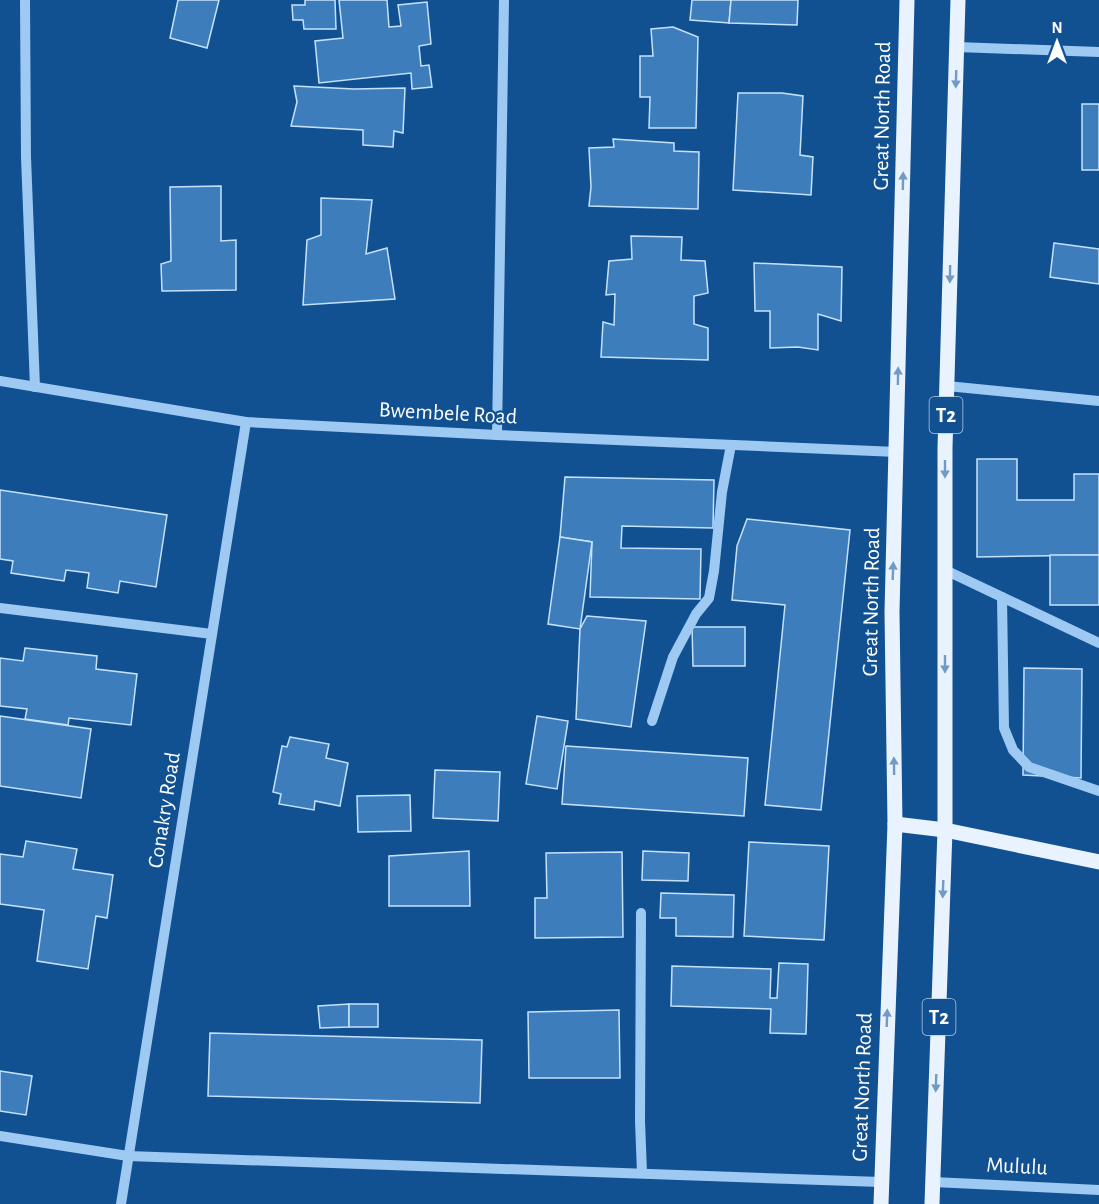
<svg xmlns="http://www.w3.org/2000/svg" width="1099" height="1204" font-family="'Alegreya Sans',sans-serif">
	<rect width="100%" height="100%" fill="#115192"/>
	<!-- building -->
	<g fill="#3e7dbc" stroke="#c5e2fd" stroke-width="1.5">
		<polygon points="178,0 219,0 207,48 170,38"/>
		<polygon points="305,0 335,0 336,29 304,29 303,20 293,20 292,5 305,5"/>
		<polygon points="339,0 387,0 389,27 401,26 398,5 427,2 431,44 419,46 421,66 429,65 432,87 412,89 411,73 319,83 315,41 343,38"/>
		<polygon points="692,0 731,0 729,23 690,20"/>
		<polygon points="731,0 798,0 797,25 729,23"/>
		<polygon points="673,27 698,37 696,128 649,128 650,97 640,97 640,56 653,56 651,29"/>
		<polygon points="294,86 354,89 405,88 403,133 394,131 393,147 363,145 363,130 291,126 297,102"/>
		<polygon points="738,93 782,93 803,96 800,155 813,157 811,195 733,190"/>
		<rect x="1082" y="104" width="17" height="66"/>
		<polygon points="613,139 674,143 674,151 699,152 698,209 589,206 591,187 589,148 614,147"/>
		<polygon points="221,186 221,241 236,240 236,290 162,291 161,264 171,261 170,187"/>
		<polygon points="321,198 372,200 366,254 387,248 395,299 303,305 307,240 321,235"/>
		<polygon points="631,236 682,237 681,260 705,261 708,293 694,296 694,324 708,328 708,360 601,357 603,322 614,325 615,294 606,295 609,261 632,259"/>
		<polygon points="1054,243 1099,249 1099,284 1050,277"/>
		<polygon points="754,263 842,267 841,321 818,314 818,350 798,347 770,348 770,311 755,311"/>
		<polygon points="977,459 1017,459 1017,500 1074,500 1074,474 1099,474 1099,555 977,557"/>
		<polygon points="565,477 714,480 713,528 622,526 621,548 701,549 700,599 590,597 592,542 560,537"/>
		<polygon points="0,490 167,515 156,587 120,581 118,593 87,588 89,573 66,570 64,581 11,573 13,561 0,559"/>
		<polygon points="747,519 850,530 821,810 765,805 785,605 732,600 737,546"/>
		<polygon points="560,537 592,542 580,629 548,624"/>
		<rect x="1050" y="555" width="49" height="50"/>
		<polygon points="587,616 646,621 631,727 576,719 580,629"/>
		<polygon points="692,627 745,627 745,666 693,666"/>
		<polygon points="25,648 97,656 96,669 137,674 131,725 69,718 68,725 25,719 27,709 0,706 0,658 23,661"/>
		<polygon points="1024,668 1082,669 1081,778 1023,775"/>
		<polygon points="0,716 91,729 81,798 0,786"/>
		<polygon points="537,716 568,721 557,789 526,784"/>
		<polygon points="290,737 329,744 326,758 348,763 340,806 315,801 314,810 279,804 281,794 273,792 282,746 287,747"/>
		<polygon points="566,746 748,758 744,816 562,804"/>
		<polygon points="435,770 500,772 498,821 433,818"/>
		<polygon points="410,795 411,831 358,832 357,796"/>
		<polygon points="26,841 77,849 73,869 113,875 107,918 96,916 88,969 37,961 44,910 0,904 0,854 23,857"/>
		<polygon points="749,842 829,846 824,940 744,936"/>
		<polygon points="469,851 470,906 389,906 389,856"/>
		<polygon points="643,851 689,853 688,881 642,880"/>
		<polygon points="622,852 623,937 535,938 535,898 547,898 546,853"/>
		<polygon points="661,893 734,895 733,937 676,936 676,918 660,918"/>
		<polygon points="779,963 808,964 806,1034 770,1033 771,1009 671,1006 672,966 771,969 770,998 777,998"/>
		<polygon points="349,1004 349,1027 320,1028 318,1006"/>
		<rect x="349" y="1004" width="29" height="23"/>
		<polygon points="619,1010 620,1078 529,1078 528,1012"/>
		<polygon points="210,1033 482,1040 480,1103 208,1096"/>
		<polygon points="0,1071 32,1076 26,1115 0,1111"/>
	</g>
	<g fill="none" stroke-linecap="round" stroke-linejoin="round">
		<!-- minor -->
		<g stroke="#9dc9f3" stroke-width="10">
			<polyline points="25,0 26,157 35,387"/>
			<polyline points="957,47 1099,52"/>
			<polyline points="0,381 246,422 497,435 897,452"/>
			<polyline points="947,386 1099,401"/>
			<polyline points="497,435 504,0"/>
			<polyline points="945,570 1099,643"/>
			<polyline points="1002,597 1004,728 1013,750 1029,767 1099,791"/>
			<polyline points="0,608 212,634"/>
			<polyline points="652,721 673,657 696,614 709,598 714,571 722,492 731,445"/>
			<polyline points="641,913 640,1121 642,1173"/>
			<polyline points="0,1136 128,1156 881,1182"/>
			<polyline points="933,1182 1099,1190"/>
			<polyline points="121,1204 246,422"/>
		</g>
		<!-- major -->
		<g stroke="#e9f3ff" stroke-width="15">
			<polyline points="895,824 945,830 1099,862"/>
			<polyline points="881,1204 895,824 892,612 907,0"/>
			<polyline points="932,1204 945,830 945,448 958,0"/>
		</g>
	</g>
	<!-- one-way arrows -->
	<defs><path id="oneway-solid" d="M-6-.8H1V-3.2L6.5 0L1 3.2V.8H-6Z" transform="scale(1.5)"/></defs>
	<g fill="#729ac3">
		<use href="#oneway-solid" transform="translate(956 79) rotate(92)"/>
		<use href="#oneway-solid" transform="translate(903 181) rotate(-89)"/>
		<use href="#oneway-solid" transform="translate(950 274) rotate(91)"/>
		<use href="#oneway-solid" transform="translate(898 376) rotate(-89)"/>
		<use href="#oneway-solid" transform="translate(945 469) rotate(90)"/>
		<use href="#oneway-solid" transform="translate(893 571) rotate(-88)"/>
		<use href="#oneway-solid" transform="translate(945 664) rotate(90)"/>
		<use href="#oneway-solid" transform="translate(894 766) rotate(-91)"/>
		<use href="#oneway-solid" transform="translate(943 889) rotate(92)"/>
		<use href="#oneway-solid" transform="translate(887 1018) rotate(-88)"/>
		<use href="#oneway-solid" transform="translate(936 1083) rotate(92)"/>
	</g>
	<g text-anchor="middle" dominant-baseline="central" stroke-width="4.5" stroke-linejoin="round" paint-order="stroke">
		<!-- shield labels -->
		<g fill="#115192" stroke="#b8cbde" stroke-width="1.5">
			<rect x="929.5" y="397" width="33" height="36" rx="4.5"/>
			<rect x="922.5" y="999" width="33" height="36" rx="4.5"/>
		</g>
		<g font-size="21" font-weight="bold" fill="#fff">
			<text x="946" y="415">T2</text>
			<text x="939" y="1017">T2</text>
		</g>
		<!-- street labels -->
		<g font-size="22" fill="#fff" stroke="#115192">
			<text transform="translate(882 116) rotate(-89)">Great North Road</text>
			<text transform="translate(448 413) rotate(3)">Bwembele Road</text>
			<text transform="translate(871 602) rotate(-89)">Great North Road</text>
			<text transform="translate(164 810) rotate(-81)">Conakry Road</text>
			<text transform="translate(862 1087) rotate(-88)">Great North Road</text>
			<text transform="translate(1017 1166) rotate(3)">Mululu</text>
		</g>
	</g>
	<!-- north arrow -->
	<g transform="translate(1057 42)" stroke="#115192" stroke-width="4.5" paint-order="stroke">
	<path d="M0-4.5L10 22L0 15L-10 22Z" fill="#ffffff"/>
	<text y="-9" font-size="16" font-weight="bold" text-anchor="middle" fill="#ffffff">N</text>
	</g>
</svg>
